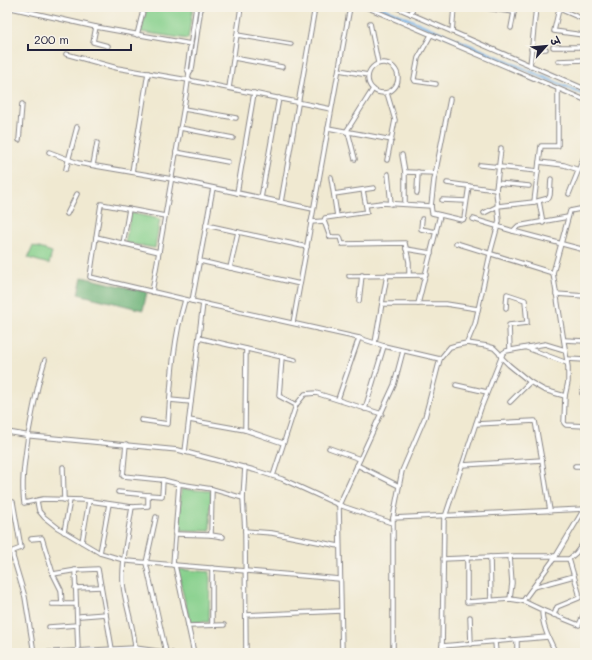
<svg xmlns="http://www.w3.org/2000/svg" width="592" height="660" font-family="Mali,'Playpen Sans Deva',sans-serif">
	<rect width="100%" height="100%" fill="#f7f3e8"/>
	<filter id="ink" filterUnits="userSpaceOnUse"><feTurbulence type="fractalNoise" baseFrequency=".025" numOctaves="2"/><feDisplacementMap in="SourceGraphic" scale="8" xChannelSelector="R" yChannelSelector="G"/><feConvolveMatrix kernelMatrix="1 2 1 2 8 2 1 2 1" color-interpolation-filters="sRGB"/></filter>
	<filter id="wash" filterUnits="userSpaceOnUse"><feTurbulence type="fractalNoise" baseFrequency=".012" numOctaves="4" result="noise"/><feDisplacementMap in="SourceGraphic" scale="16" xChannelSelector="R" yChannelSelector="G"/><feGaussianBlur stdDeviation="0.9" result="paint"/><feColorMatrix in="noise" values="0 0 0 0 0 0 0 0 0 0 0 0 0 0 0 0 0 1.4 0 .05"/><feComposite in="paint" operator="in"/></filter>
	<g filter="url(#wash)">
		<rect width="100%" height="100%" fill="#f0e9d1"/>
		<!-- green -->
		<g fill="#86d08c" stroke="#547964">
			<polygon points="147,7 193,7 188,39 141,32"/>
			<polygon points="131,213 160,219 155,248 125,243"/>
			<polygon points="33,246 52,252 49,264 28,258"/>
			<polygon points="181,489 211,491 210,531 180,530"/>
			<polygon points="177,569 210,572 209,622 190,622"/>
		</g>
		<!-- forest -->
		<polygon fill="#6cb278" stroke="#476a5a" points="82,277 147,292 143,310 78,294"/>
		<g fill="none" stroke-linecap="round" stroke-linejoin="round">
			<!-- canal -->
			<polyline stroke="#77b2e8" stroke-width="3.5" points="380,7 585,95"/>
		</g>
	</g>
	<g filter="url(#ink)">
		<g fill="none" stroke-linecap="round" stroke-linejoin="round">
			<!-- minor casing -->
			<g stroke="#898686" stroke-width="5.5">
				<g id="minor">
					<polyline points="7,7 96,27 191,44"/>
					<polyline points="366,7 585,100"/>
					<polyline points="395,7 585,89"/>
					<polyline points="479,7 514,12"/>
					<polyline points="555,7 585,20"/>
					<polyline points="559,9 554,31 583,35 584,39 585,56"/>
					<polyline points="411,14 413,7"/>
					<polyline points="370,23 378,63"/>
					<polyline points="96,27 93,42 108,46"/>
					<polyline points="511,28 515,7"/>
					<polyline points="452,32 454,7"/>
					<polyline points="137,35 144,7"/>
					<polyline points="237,35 291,44"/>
					<polyline points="431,35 418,58 414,79 415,81 436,84"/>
					<polyline points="553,47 584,47"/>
					<polyline points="531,49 546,49"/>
					<polyline points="66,54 117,68 188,80 331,109"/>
					<polyline points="234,58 282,67"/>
					<polyline points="558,61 585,60"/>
					<circle cx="383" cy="78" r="15"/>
					<polyline points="530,66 536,7"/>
					<polyline points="339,70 368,75"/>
					<polyline points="189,73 192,69 201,7"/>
					<polyline points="229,88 241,7"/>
					<polyline points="387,93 395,120 387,160"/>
					<polyline points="450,99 434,180 431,206 432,213 462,220 464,219 469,186"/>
					<polyline points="184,109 236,118"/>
					<polyline points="180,128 233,138"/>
					<polyline points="328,128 392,140"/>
					<polyline points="346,132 373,89"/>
					<polyline points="348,132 355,159"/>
					<polyline points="19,140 22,104"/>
					<polyline points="49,152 78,163 172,179 313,209"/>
					<polyline points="176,152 228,162"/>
					<polyline points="402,155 405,172 405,204"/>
					<polyline points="539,162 564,165 579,170"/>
					<polyline points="93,165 97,143"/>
					<polyline points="480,165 538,171"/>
					<polyline points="66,169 77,127"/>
					<polyline points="132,172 148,73"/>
					<polyline points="405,172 436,173"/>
					<polyline points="388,174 391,204"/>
					<polyline points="331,177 337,216"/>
					<polyline points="447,183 496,190"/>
					<polyline points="497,183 529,186"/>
					<polyline points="237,193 254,93"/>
					<polyline points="417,193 418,172"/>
					<polyline points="334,194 374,188"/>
					<polyline points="569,194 585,154"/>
					<polyline points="261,198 279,98"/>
					<polyline points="442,200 466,201"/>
					<polyline points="539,201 543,223"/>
					<polyline points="281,202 315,7"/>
					<polyline points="534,202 541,146 558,146 558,89"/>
					<polyline points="366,205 382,203 431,206"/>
					<polyline points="585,208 570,211 553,273 568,367 568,382 565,396 564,423 566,425 585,426"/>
					<polyline points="484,213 498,206 534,202 549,198 550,195 551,179"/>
					<polyline points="67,214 77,194"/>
					<polyline points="165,216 101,204 90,277 192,301 359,338 384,346 440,359"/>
					<polyline points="422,219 421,229 436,232"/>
					<polyline points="473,219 513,231 585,250"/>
					<polyline points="324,221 330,237 340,237 342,244 405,243 409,262 409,275"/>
					<polyline points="311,222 324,221 325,218 367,212 363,190"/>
					<polyline points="206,225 307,247"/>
					<polyline points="513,231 518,226 568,217"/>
					<polyline points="96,237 159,252"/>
					<polyline points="456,243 553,273"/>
					<polyline points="123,244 129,209"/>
					<polyline points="406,249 431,253"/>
					<polyline points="200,261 300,284"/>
					<polyline points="230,268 238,232"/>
					<polyline points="349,276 426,275"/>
					<polyline points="152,292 186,95 189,73 187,69 196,7"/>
					<polyline points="556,294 585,296"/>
					<polyline points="192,301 213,188"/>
					<polyline points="359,301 362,275"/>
					<polyline points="382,304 446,304 478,309"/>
					<polyline points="418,304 440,215"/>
					<polyline points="506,308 507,294 525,300 527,323 509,325 510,350"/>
					<polyline points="293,323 350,7"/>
					<polyline points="199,338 295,360"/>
					<polyline points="564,340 585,341"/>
					<polyline points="375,343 387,275"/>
					<polyline points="467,343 475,324 490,254 499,221 496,190 501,148"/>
					<polyline points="527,348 567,363"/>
					<polyline points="282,357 279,396 296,405"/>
					<polyline points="567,359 585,360"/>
					<path d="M45 360C37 385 33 410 28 436 25 459 21 480 24 503L43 499 83 500 132 507 148 506V495L118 492"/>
					<polyline points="456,385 487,392"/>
					<polyline points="582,393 585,380"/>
					<polyline points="338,399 359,338"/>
					<polyline points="170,400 191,402"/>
					<polyline points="510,402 530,382"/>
					<polyline points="365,409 384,346"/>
					<path d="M141 420 168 424C171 382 173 340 185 300"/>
					<polyline points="189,420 245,430 283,443"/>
					<polyline points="245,430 246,349"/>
					<polyline points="7,432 31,436 178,450 254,470 282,479 339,505 392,523"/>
					<polyline points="126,444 123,476 163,480 179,484 212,489 243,498"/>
					<polyline points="329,448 360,459"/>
					<polyline points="185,452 203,303"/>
					<polyline points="542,460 550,511"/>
					<polyline points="357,465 399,486"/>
					<polyline points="462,465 542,460 535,421 476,424"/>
					<polyline points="575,466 585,466"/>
					<polyline points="63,467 64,500"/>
					<polyline points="245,467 243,498 245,531 246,653"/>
					<polyline points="273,476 296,405 305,394 316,393 382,414"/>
					<polyline points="148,495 162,496 163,480"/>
					<polyline points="37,501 39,511 44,517 58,528 100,553 127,561 340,579"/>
					<polyline points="13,502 21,548 13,551 13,557 25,597 34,653"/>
					<path d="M132 507C128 533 122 558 123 584 125 605 134 626 135 648"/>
					<polyline points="156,517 146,563 166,652"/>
					<polyline points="445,517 481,408 503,353 506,351 545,344 565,350"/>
					<polyline points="393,518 585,509"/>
					<polyline points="245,531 272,533 339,546"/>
					<polyline points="64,532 70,500"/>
					<polyline points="175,534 211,535 223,537"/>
					<polyline points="211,535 212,489"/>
					<polyline points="31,539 42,538 53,574 61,590 62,604"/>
					<polyline points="82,542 89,501"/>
					<polyline points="100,553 109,504"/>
					<polyline points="490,557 491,600"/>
					<polyline points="467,558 467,602 510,599 523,601 542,610 579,625 585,611"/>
					<polyline points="443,559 516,556 556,556"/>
					<polyline points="553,559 569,559"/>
					<polyline points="173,565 179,484"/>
					<polyline points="175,565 194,653"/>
					<polyline points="75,570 78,650"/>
					<polyline points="53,574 77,570 98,569 112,649"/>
					<polyline points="534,587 574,576"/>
					<polyline points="75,588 101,587"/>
					<polyline points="510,599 512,583 510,556"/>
					<polyline points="523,601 556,556 584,509"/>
					<polyline points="52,604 76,604"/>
					<path d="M542 610C542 626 549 639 556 653"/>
					<polyline points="246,615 341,611"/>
					<polyline points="554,615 557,607 579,598 579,593 569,559 576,553 585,541"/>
					<polyline points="80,616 106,614"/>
					<polyline points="470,617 471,644"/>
					<polyline points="212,625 212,568"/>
					<polyline points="188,626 224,625"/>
					<polyline points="49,627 77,625"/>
					<polyline points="517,641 517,653"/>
					<polyline points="495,642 496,653"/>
					<polyline points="442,646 548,637"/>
					<polyline points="34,653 135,648 172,653"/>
					<polyline points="288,653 323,653"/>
					<polyline points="342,653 339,505 394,385 403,351"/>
					<polyline points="393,653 393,518 402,471 425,417 440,359 450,347 457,345 467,343 487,346 494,348 499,353 501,357 509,365 530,382 544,390 565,396"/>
					<polyline points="442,653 444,517"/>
				</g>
			</g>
			<!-- minor -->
			<use href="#minor" stroke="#fff" stroke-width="3.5"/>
			<!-- rail casing -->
			<g stroke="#22223b" stroke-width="2.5">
				<polyline id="rail" points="578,7 585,10"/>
			</g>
			<!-- rail -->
			<use href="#rail" stroke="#f7f3e8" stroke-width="1" stroke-dasharray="3" stroke-linecap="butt"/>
		</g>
	</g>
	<!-- margin -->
	<rect width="592" height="660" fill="none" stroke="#f7f3e8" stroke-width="24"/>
	<!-- north arrow -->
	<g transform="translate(546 46) rotate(63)" stroke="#f7f3e8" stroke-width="3" paint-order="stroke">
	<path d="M0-3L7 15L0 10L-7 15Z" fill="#22223b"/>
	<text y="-6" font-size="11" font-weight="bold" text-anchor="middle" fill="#22223b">उ</text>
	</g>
	<!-- scale -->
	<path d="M28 44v6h103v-6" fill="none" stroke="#22223b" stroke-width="2"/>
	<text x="34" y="44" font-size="12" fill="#22223b" stroke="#f7f3e8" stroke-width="3" paint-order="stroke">200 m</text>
</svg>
